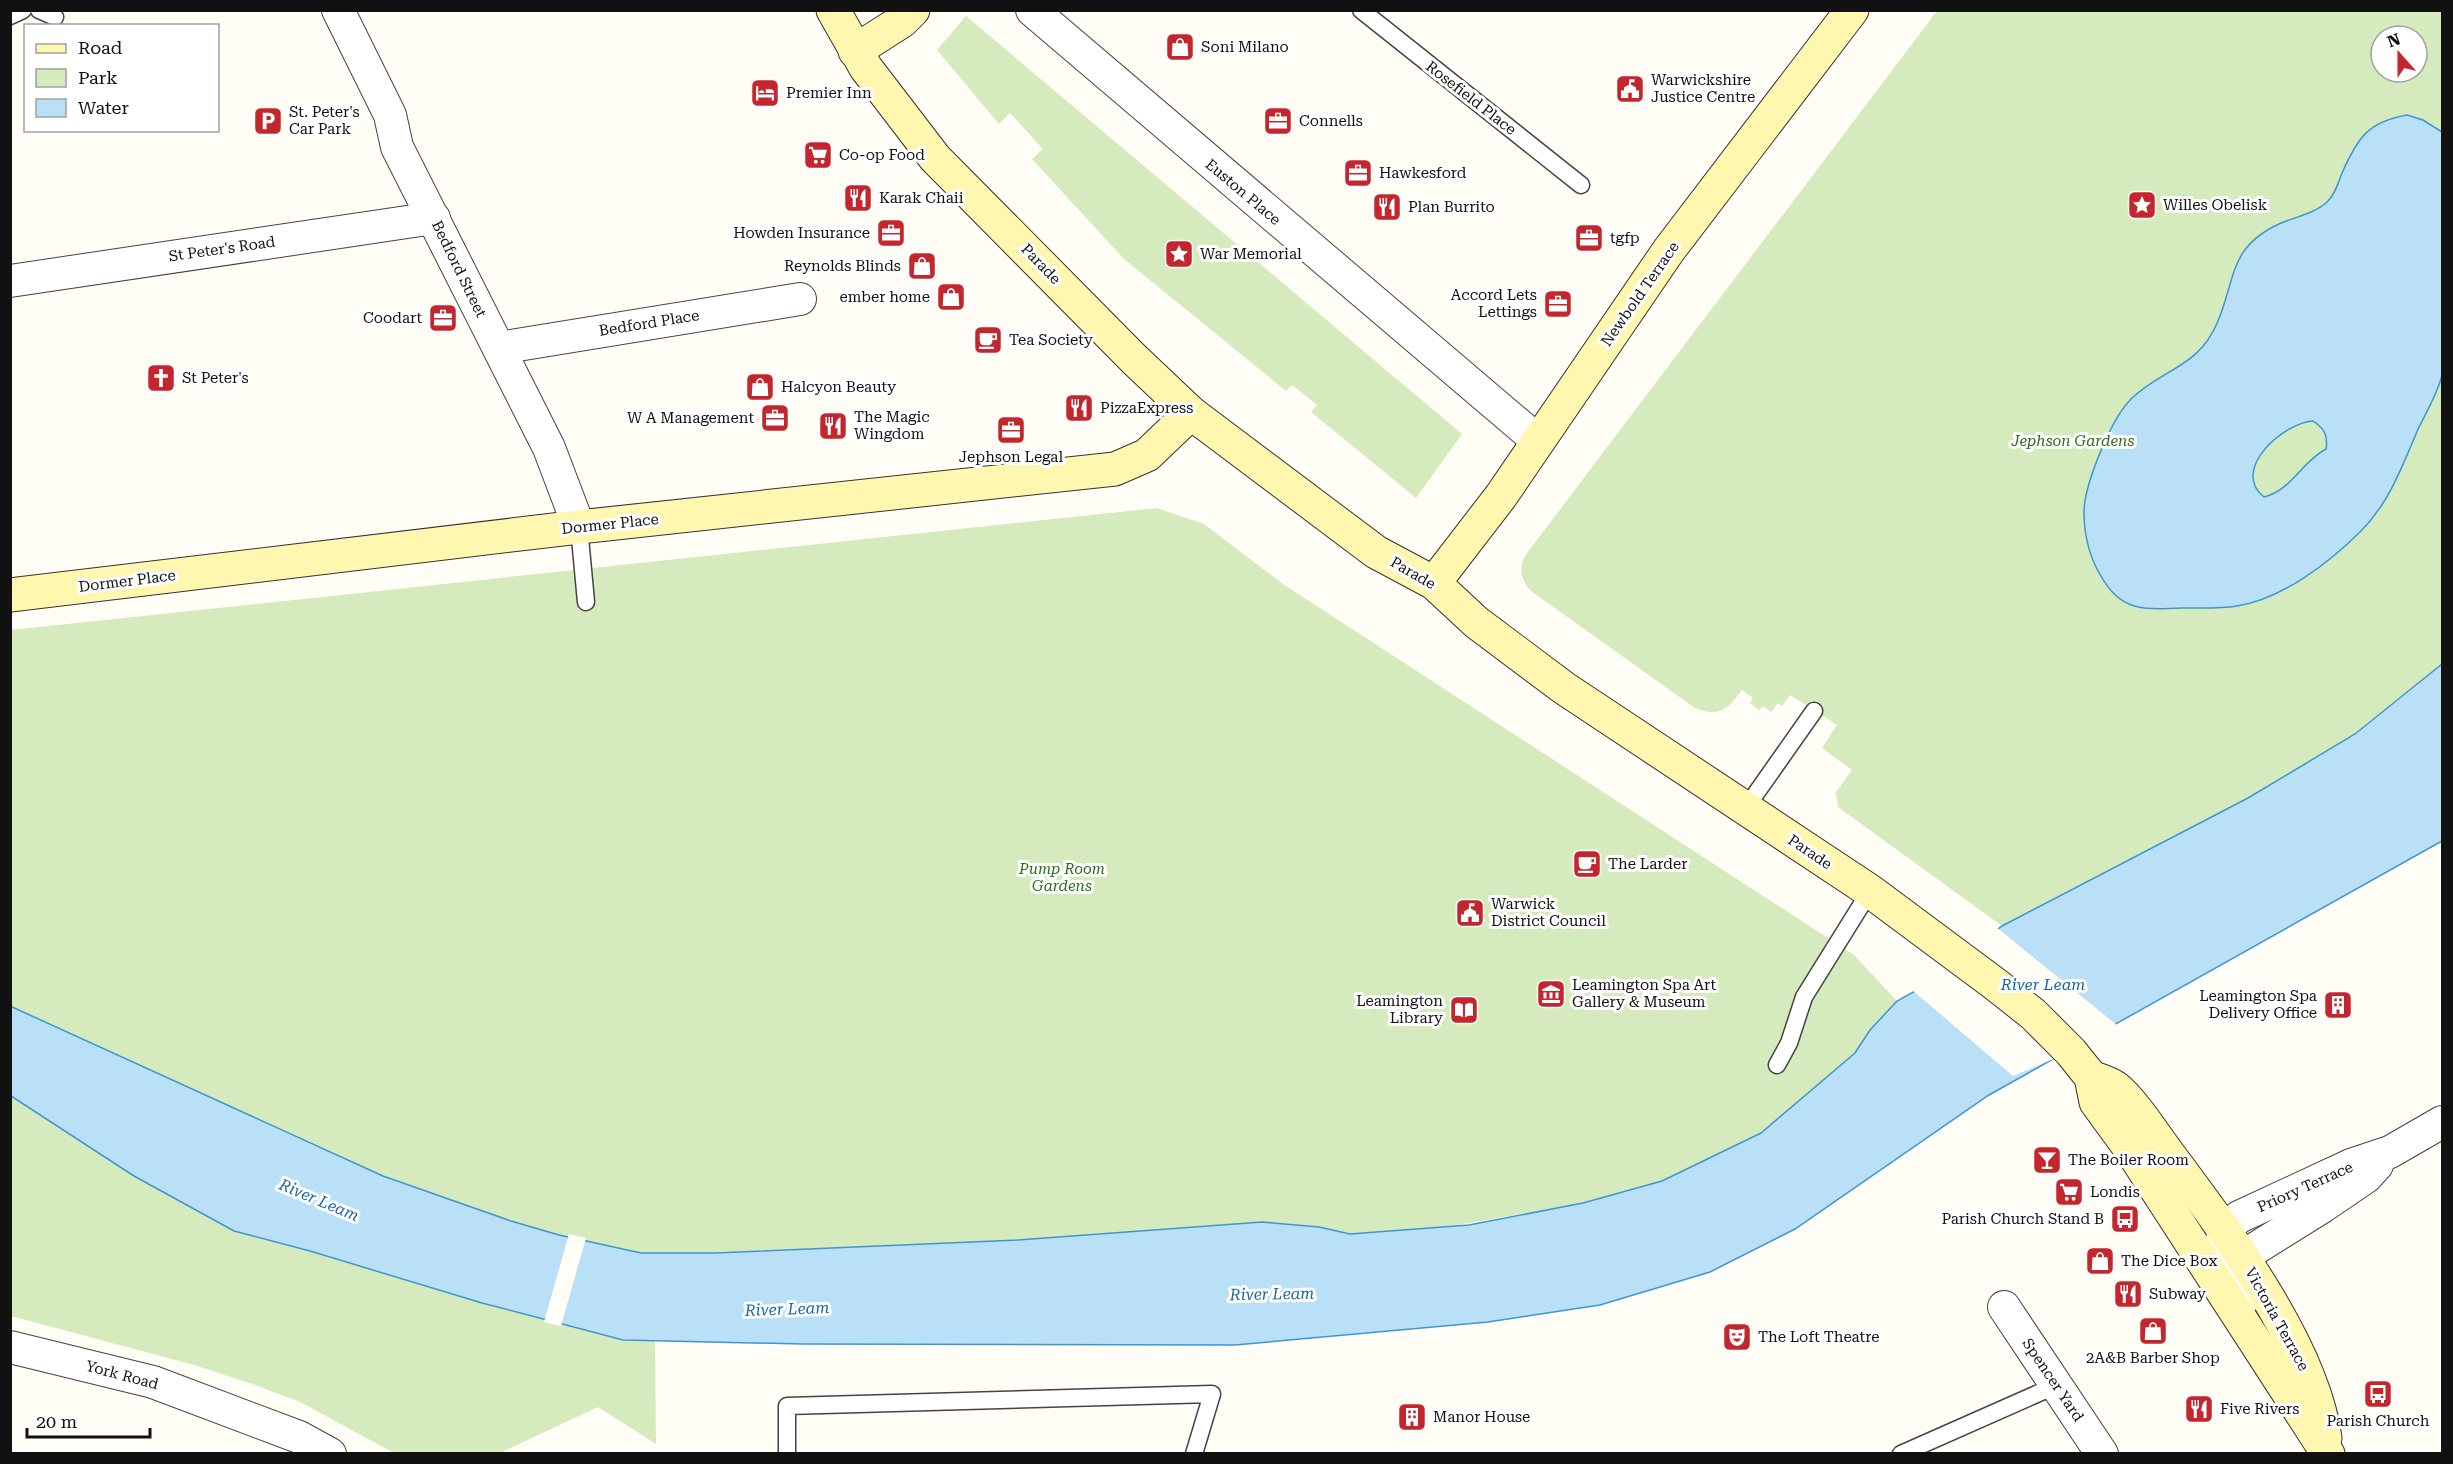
<svg xmlns="http://www.w3.org/2000/svg" width="2453" height="1464" font-family="'Roboto Serif',serif">
	<rect width="100%" height="100%" fill="#fffdf5"/>
	<!-- green -->
	<g fill="#d5ebbd" fill-rule="evenodd">
		<path d="M1937 11H2442V664L2355 734 2248 798 2002 926 1838 807 1836 792 1852 770 1822 748 1837 725 1790 695 1782 706 1778 703 1771 712 1763 706 1759 710 1750 703 1753 698 1742 690C1728 709 1719 718 1695 708L1531 591C1520 580 1518 566 1527 553ZM2381 36H2417V72H2381Z"/>
		<polygon points="966,16 1462,434 1416,498 1311,412 1317,405 1292,385 1286,391 1124,259 1032,159 1043,149 1010,113 999,124 937,50"/>
		<polygon points="1157,508 1204,524 1283,584 1854,955 1897,1001 1870,1030 1855,1053 1761,1133 1662,1181 1583,1203 1429,1230 1350,1234 1319,1227 1262,1222 1018,1240 715,1253 641,1253 559,1235 511,1221 383,1176 314,1146 11,1006 11,630"/>
		<polygon points="10,1096 134,1176 234,1231 310,1251 482,1303 623,1340 655,1341 656,1444 598,1407 500,1453 394,1453 300,1402 258,1386 194,1365 11,1316"/>
	</g>
	<!-- water -->
	<g fill="#b9e0f7" stroke="#3f96cf" stroke-width="1.5" fill-rule="evenodd">
		<path d="M2407 115 2423 120 2442 132C2443 192 2442 252 2442 312 2442 332 2447 360 2441 379 2436 395 2427 412 2419 427 2403 464 2390 502 2361 531 2329 563 2282 599 2237 606 2220 609 2201 608 2183 608 2138 610 2118 611 2096 567 2086 547 2081 517 2086 495 2092 469 2112 418 2131 399 2163 368 2199 368 2218 321 2236 278 2229 247 2279 224 2294 217 2314 214 2327 202 2335 195 2338 183 2342 173 2358 137 2368 122 2407 115ZM2313 421C2325 429 2328 436 2326 449 2301 462 2292 490 2264 497 2230 470 2283 423 2313 421Z"/>
		<polygon points="2442,664 2442,841 1989,1095 1795,1229 1710,1272 1600,1305 1488,1322 1235,1345 803,1344 623,1340 482,1303 310,1251 234,1231 134,1176 11,1096 10,1006 383,1176 511,1221 559,1235 641,1253 715,1253 1018,1240 1262,1222 1319,1227 1350,1234 1469,1225 1583,1203 1662,1181 1761,1133 1855,1053 1870,1030 1897,1001 1926,985 2002,926 2248,798 2355,734"/>
	</g>
	<!-- pier -->
	<g fill="#fffdf5">
		<polygon points="1996,927 2118,1026 2077,1049 2013,1076 1912,990"/>
		<polygon points="569,1234 586,1238 561,1326 544,1322"/>
	</g>
	<g fill="none" stroke-linecap="round" stroke-linejoin="round">
		<!-- lane casing -->
		<g stroke="#444" stroke-width="19">
			<g id="lane">
				<polyline points="39,10 55,17"/>
				<polyline points="1361,10 1581,185"/>
				<polyline points="10,16 23,10"/>
				<polyline points="579,527 586,602"/>
				<polyline points="1745,809 1814,711"/>
				<polyline points="1777,1065 1789,1043 1804,997 1870,891"/>
				<polyline points="787,1454 787,1406 1212,1394 1194,1454"/>
				<polyline points="1901,1454 2057,1385"/>
			</g>
		</g>
		<!-- street casing -->
		<g stroke="#444" stroke-width="34">
			<g id="street">
				<polyline points="338,10 390,115 397,147 549,448 579,527"/>
				<polyline points="1032,10 1538,441"/>
				<polyline points="10,281 434,218"/>
				<polyline points="499,348 800,299"/>
				<polyline points="2216,1255 2242,1257 2322,1207 2366,1177 2377,1165"/>
				<path d="M2242 1301C2233 1275 2217 1257 2224 1229L2239 1217 2351 1165 2390 1152 2442 1122"/>
				<polyline points="2004,1307 2102,1454"/>
				<polyline points="10,1347 153,1382 299,1437 330,1454"/>
			</g>
		</g>
		<!-- secondary casing -->
		<g stroke="#333" stroke-width="35">
			<g id="secondary">
				<polyline points="833,10 866,68 935,158 1134,359 1191,413 1376,552 1434,583 1476,622 1564,688 1870,891 1995,984 2033,1014 2071,1052 2091,1077 2096,1102 2131,1150 2328,1454"/>
				<polyline points="855,51 902,21 913,10"/>
				<polyline points="1434,583 1501,496 1669,250 1852,10"/>
				<polyline points="10,595 579,527 1115,469 1147,455 1191,413"/>
				<path d="M2091 1077C2099 1080 2110 1083 2116 1088 2135 1104 2154 1135 2170 1156 2225 1230 2313 1346 2325 1438"/>
			</g>
		</g>
		<!-- lane -->
		<use href="#lane" stroke="#fff" stroke-width="16"/>
		<!-- street -->
		<use href="#street" stroke="#fff" stroke-width="32"/>
		<!-- secondary -->
		<use href="#secondary" stroke="#fff6b0" stroke-width="33"/>
	</g>
	<!-- icons -->
	<defs>
		<g id="shop-square" transform="scale(1.5)"><rect x="-9" y="-9" width="18" height="18" rx="4" fill="#c4262e" stroke="#fff"/><path d="M-5-2.5h2.3a2.7 3.5 0 0 1 5.4 0H5L5.5 6h-11ZM-1.5-2.5h3a1.5 2.3 0 0 0-3 0Z" fill="#fff"/></g>
		<g id="civic-square" transform="scale(1.5)"><rect x="-9" y="-9" width="18" height="18" rx="4" fill="#c4262e" stroke="#fff"/><path d="M-.6-6.5H3V-4.5H.6V-3L4-1V1h2V6H-6V1h2V-1L-.6-3ZM-1.2 2.5V6h2.4V2.5Z" fill="#fff"/></g>
		<g id="hotel-square" transform="scale(1.5)"><rect x="-9" y="-9" width="18" height="18" rx="4" fill="#c4262e" stroke="#fff"/><path d="M-6-4.5h1.5V1H6V5H4.5V3h-9V5H-6ZM-4 0a1.8 1.8 0 1 1 3.6 0ZM.5 0V-2.5h3Q6-2.5 6 0Z" fill="#fff"/></g>
		<g id="parking-square" transform="scale(1.5)"><rect x="-9" y="-9" width="18" height="18" rx="4" fill="#c4262e" stroke="#fff"/><path d="M-3.5-5.5H1a3.5 3.5 0 0 1 0 7H-1V5.5H-3.5ZM-1-3.4V-.6H.8a1.4 1.4 0 0 0 0-2.8Z" fill="#fff"/></g>
		<g id="office-square" transform="scale(1.5)"><rect x="-9" y="-9" width="18" height="18" rx="4" fill="#c4262e" stroke="#fff"/><path d="M-6-3h4V-5.5h4V-3h4V5H-6ZM-1-4.5V-3h2v-1.5ZM-6 0V1H6V0Z" fill="#fff"/></g>
		<g id="supermarket-square" transform="scale(1.5)"><rect x="-9" y="-9" width="18" height="18" rx="4" fill="#c4262e" stroke="#fff"/><path d="M-6-5.5h2.5l.6 2H6L4.5 2H-2.5L-4.4-4H-6ZM-1.5 3.2a1.3 1.3 0 1 0 .1 0ZM3 3.2a1.3 1.3 0 1 0 .1 0Z" fill="#fff"/></g>
		<g id="restaurant-square" transform="scale(1.5)"><rect x="-9" y="-9" width="18" height="18" rx="4" fill="#c4262e" stroke="#fff"/><path d="M-5-6h1v4h1v-4h1v4h1v-4h1v5L-1.5 .5V6h-2V.5L-5-1ZM5-6V6H3V1.5H1.5Q1.5-4 5-6Z" fill="#fff"/></g>
		<g id="sight-square" transform="scale(1.5)"><rect x="-9" y="-9" width="18" height="18" rx="4" fill="#c4262e" stroke="#fff"/><path d="M0-6L1.8-2.2L6-1.7L2.9 1.2L3.7 5.4L0 3.3L-3.7 5.4L-2.9 1.2L-6-1.7L-1.8-2.2Z" fill="#fff"/></g>
		<g id="cafe-square" transform="scale(1.5)"><rect x="-9" y="-9" width="18" height="18" rx="4" fill="#c4262e" stroke="#fff"/><path d="M-5.5-4.5H6V0H3Q3 3.5 0 3.5H-2.5Q-5.5 3.5-5.5 0ZM3-3.2v2h1.7v-2ZM-6 4.5H4V6H-6Z" fill="#fff"/></g>
		<g id="church-square" transform="scale(1.5)"><rect x="-9" y="-9" width="18" height="18" rx="4" fill="#c4262e" stroke="#fff"/><path d="M-1.2-6h2.4v3.5h3.3v2.4h-3.3V6h-2.4V-.1h-3.3v-2.4h3.3Z" fill="#fff"/></g>
		<g id="museum-square" transform="scale(1.5)"><rect x="-9" y="-9" width="18" height="18" rx="4" fill="#c4262e" stroke="#fff"/><path d="M0-6L6-3V-2H-6V-3ZM-5-1h2V3h-2ZM-1-1h2V3h-2ZM3-1h2V3H3ZM-6 4H6V6H-6Z" fill="#fff"/></g>
		<g id="building-square" transform="scale(1.5)"><rect x="-9" y="-9" width="18" height="18" rx="4" fill="#c4262e" stroke="#fff"/><path d="M-4-6H4V6H1V3H-1V6H-4ZM-2.5-4.3h1.7v1.8h-1.7ZM.8-4.3h1.7v1.8H.8ZM-2.5-1h1.7V.8h-1.7ZM.8-1h1.7V.8H.8Z" fill="#fff"/></g>
		<g id="library-square" transform="scale(1.5)"><rect x="-9" y="-9" width="18" height="18" rx="4" fill="#c4262e" stroke="#fff"/><path d="M-6-4Q-3-5.5-.7-3.5V5Q-3 3-6 4ZM6-4Q3-5.5 .7-3.5V5Q3 3 6 4Z" fill="#fff"/></g>
		<g id="bar-square" transform="scale(1.5)"><rect x="-9" y="-9" width="18" height="18" rx="4" fill="#c4262e" stroke="#fff"/><path d="M-6-5H6L.8 .8V4.5H3.5V6h-7V4.5H-.8V.8Z" fill="#fff"/></g>
		<g id="bus-square" transform="scale(1.5)"><rect x="-9" y="-9" width="18" height="18" rx="4" fill="#c4262e" stroke="#fff"/><path d="M-5-6H5V4H4V6H2V4H-2V6H-4V4H-5ZM-3.5-4V0h7V-4ZM-3.5 1.2v1.5H-2V1.2ZM2 1.2v1.5H3.5V1.2Z" fill="#fff"/></g>
		<g id="theatre-square" transform="scale(1.5)"><rect x="-9" y="-9" width="18" height="18" rx="4" fill="#c4262e" stroke="#fff"/><path d="M-5-5.5Q0-4 5-5.5V0Q5 5 0 6Q-5 5-5 0ZM-3.3-2.5H-1v1.5H-3.3ZM1-2.5H3.3v1.5H1ZM-2.8 1Q0 5.5 2.8 1Z" fill="#fff"/></g>
	</defs>
	<g fill-rule="evenodd">
		<use href="#shop-square" x="1180" y="47"/>
		<use href="#civic-square" x="1630" y="89"/>
		<use href="#hotel-square" x="765" y="93"/>
		<use href="#parking-square" x="268" y="121"/>
		<use href="#office-square" x="1278" y="121"/>
		<use href="#supermarket-square" x="818" y="155"/>
		<use href="#office-square" x="1358" y="173"/>
		<use href="#restaurant-square" x="858" y="198"/>
		<use href="#sight-square" x="2142" y="205"/>
		<use href="#restaurant-square" x="1387" y="207"/>
		<use href="#office-square" x="891" y="233"/>
		<use href="#office-square" x="1589" y="238"/>
		<use href="#sight-square" x="1179" y="254"/>
		<use href="#shop-square" x="922" y="266"/>
		<use href="#shop-square" x="951" y="297"/>
		<use href="#office-square" x="1558" y="304"/>
		<use href="#office-square" x="443" y="318"/>
		<use href="#cafe-square" x="988" y="340"/>
		<use href="#church-square" x="161" y="378"/>
		<use href="#shop-square" x="760" y="387"/>
		<use href="#restaurant-square" x="1079" y="408"/>
		<use href="#office-square" x="775" y="418"/>
		<use href="#restaurant-square" x="833" y="426"/>
		<use href="#office-square" x="1011" y="430"/>
		<use href="#cafe-square" x="1587" y="864"/>
		<use href="#civic-square" x="1470" y="913"/>
		<use href="#museum-square" x="1551" y="994"/>
		<use href="#building-square" x="2338" y="1005"/>
		<use href="#library-square" x="1464" y="1010"/>
		<use href="#bar-square" x="2047" y="1160"/>
		<use href="#supermarket-square" x="2069" y="1192"/>
		<use href="#bus-square" x="2125" y="1219"/>
		<use href="#shop-square" x="2100" y="1261"/>
		<use href="#restaurant-square" x="2128" y="1294"/>
		<use href="#shop-square" x="2153" y="1331"/>
		<use href="#theatre-square" x="1737" y="1337"/>
		<use href="#bus-square" x="2378" y="1394"/>
		<use href="#restaurant-square" x="2199" y="1409"/>
		<use href="#building-square" x="1412" y="1417"/>
	</g>
	<g text-anchor="middle" dominant-baseline="central" stroke-width="6" stroke-linejoin="round" paint-order="stroke">
		<!-- poi labels -->
		<g font-size="15" fill="#111" stroke="#fff" text-anchor="start">
			<text x="1201" y="47">Soni Milano</text>
			<text x="1651" y="80">Warwickshire<tspan x="1651" dy="17">Justice Centre</tspan></text>
			<text x="786" y="93">Premier Inn</text>
			<text x="289" y="112">St. Peter's<tspan x="289" dy="17">Car Park</tspan></text>
			<text x="1299" y="121">Connells</text>
			<text x="839" y="155">Co-op Food</text>
			<text x="1379" y="173">Hawkesford</text>
			<text x="879" y="198">Karak Chaii</text>
			<text x="2163" y="205">Willes Obelisk</text>
			<text x="1408" y="207">Plan Burrito</text>
			<text x="870" y="233" text-anchor="end">Howden Insurance</text>
			<text x="1610" y="238">tgfp</text>
			<text x="1200" y="254">War Memorial</text>
			<text x="901" y="266" text-anchor="end">Reynolds Blinds</text>
			<text x="1537" y="295" text-anchor="end">Accord Lets<tspan x="1537" dy="17">Lettings</tspan></text>
			<text x="930" y="297" text-anchor="end">ember home</text>
			<text x="422" y="318" text-anchor="end">Coodart</text>
			<text x="1009" y="340">Tea Society</text>
			<text x="182" y="378">St Peter's</text>
			<text x="781" y="387">Halcyon Beauty</text>
			<text x="1100" y="408">PizzaExpress</text>
			<text x="854" y="417">The Magic<tspan x="854" dy="17">Wingdom</tspan></text>
			<text x="754" y="418" text-anchor="end">W A Management</text>
			<text x="1011" y="457" text-anchor="middle">Jephson Legal</text>
			<text x="1608" y="864">The Larder</text>
			<text x="1491" y="904">Warwick<tspan x="1491" dy="17">District Council</tspan></text>
			<text x="1572" y="985">Leamington Spa Art<tspan x="1572" dy="17">Gallery &amp; Museum</tspan></text>
			<text x="2317" y="996" text-anchor="end">Leamington Spa<tspan x="2317" dy="17">Delivery Office</tspan></text>
			<text x="1443" y="1001" text-anchor="end">Leamington<tspan x="1443" dy="17">Library</tspan></text>
			<text x="2068" y="1160">The Boiler Room</text>
			<text x="2090" y="1192">Londis</text>
			<text x="2104" y="1219" text-anchor="end">Parish Church Stand B</text>
			<text x="2121" y="1261">The Dice Box</text>
			<text x="2149" y="1294">Subway</text>
			<text x="1758" y="1337">The Loft Theatre</text>
			<text x="2153" y="1358" text-anchor="middle">2A&amp;B Barber Shop</text>
			<text x="2220" y="1409">Five Rivers</text>
			<text x="1433" y="1417">Manor House</text>
			<text x="2378" y="1421" text-anchor="middle">Parish Church</text>
		</g>
		<!-- street labels -->
		<g font-size="15" fill="#111" stroke="#fff">
			<text transform="translate(1471 98) rotate(38)">Rosefield Place</text>
			<text transform="translate(1243 192) rotate(40)">Euston Place</text>
			<text transform="translate(222 249) rotate(-8)">St Peter's Road</text>
			<text transform="translate(1041 264) rotate(46)">Parade</text>
			<text transform="translate(459 269) rotate(64)">Bedford Street</text>
			<text transform="translate(1640 294) rotate(-55)">Newbold Terrace</text>
			<text transform="translate(649 323) rotate(-9)">Bedford Place</text>
			<text transform="translate(610 524) rotate(-6)">Dormer Place</text>
			<text transform="translate(1413 573) rotate(30)">Parade</text>
			<text transform="translate(127 581) rotate(-7)">Dormer Place</text>
			<text transform="translate(1810 852) rotate(34)">Parade</text>
			<text transform="translate(2305 1187) rotate(-24)">Priory Terrace</text>
			<text transform="translate(2277 1319) rotate(61)">Victoria Terrace</text>
			<text transform="translate(122 1375) rotate(15)">York Road</text>
			<text transform="translate(2053 1380) rotate(56)">Spencer Yard</text>
		</g>
		<!-- park labels -->
		<g font-size="15" font-style="italic" fill="#2f6b1f" stroke="#fff">
			<text x="2073" y="441">Jephson Gardens</text>
			<text x="1062" y="869">Pump Room<tspan x="1062" dy="17">Gardens</tspan></text>
		</g>
		<!-- water labels -->
		<g font-size="16" font-style="italic" fill="#1768a6" stroke="#fff">
			<text x="2043" y="984">River Leam</text>
			<text transform="translate(319 1200) rotate(23)">River Leam</text>
			<text transform="translate(1272 1294) rotate(-1)">River Leam</text>
			<text transform="translate(787 1309) rotate(-2)">River Leam</text>
		</g>
	</g>
	<!-- border -->
	<rect width="2453" height="1464" fill="none" stroke="#111111" stroke-width="24"/>
	<!-- legend -->
	<rect x="24" y="24" width="195" height="108" fill="#ffffff" stroke="#a0a0a0" stroke-width="1.5"/>
	<rect x="36" y="44" width="30" height="9" fill="#fff6b0" stroke="#a0a0a0" stroke-width="1.5"/>
	<text x="78" y="54" font-size="18" fill="#111111">Road</text>
	<rect x="36" y="69" width="30" height="18" fill="#d5ebbd" stroke="#a0a0a0" stroke-width="1.5"/>
	<text x="78" y="84" font-size="18" fill="#111111">Park</text>
	<rect x="36" y="99" width="30" height="18" fill="#b9e0f7" stroke="#a0a0a0" stroke-width="1.5"/>
	<text x="78" y="114" font-size="18" fill="#111111">Water</text>
	<!-- north arrow -->
	<g transform="translate(2399 54) rotate(339)"><circle r="28" fill="#ffffff" stroke="#a0a0a0" stroke-width="1.5"/>
	<path d="M0-4.5L10 22L0 15L-10 22Z" fill="#c4262e"/>
	<text y="-9" font-size="16" font-weight="bold" text-anchor="middle" fill="#111111">N</text>
	</g>
	<!-- scale -->
	<path d="M27 1428v9h123v-9" fill="none" stroke="#111111" stroke-width="3"/>
	<text x="36" y="1428" font-size="18" fill="#111111" stroke="#ffffff" stroke-width="4.5" paint-order="stroke">20 m</text>
</svg>
